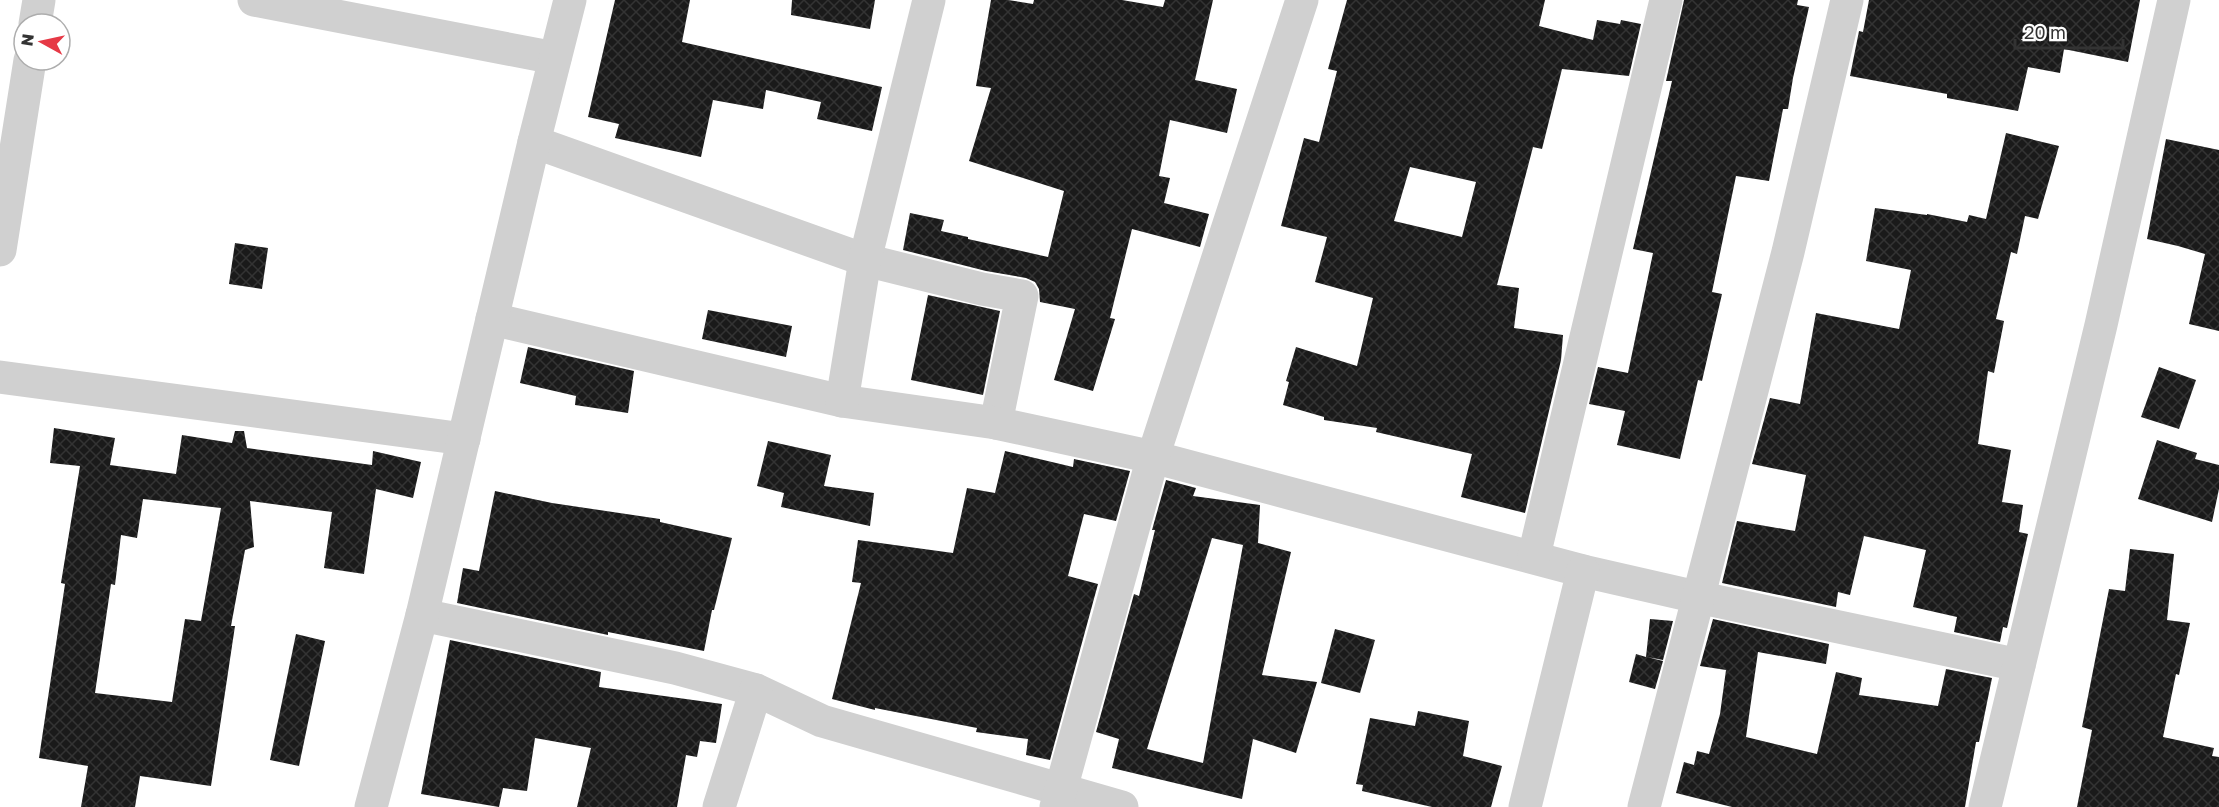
<svg xmlns="http://www.w3.org/2000/svg" width="2219" height="807" font-family="'Golos Text',sans-serif">
	<defs>
		<pattern id="building-cross-hatch" width="8" height="8" patternUnits="userSpaceOnUse" patternTransform="scale(1.5)"><rect width="8" height="8" fill="#1a1a1a"/><path d="M0 0l8 8M0 8l8-8" fill="none" stroke="#333"/></pattern>
	</defs>
	<rect width="100%" height="100%" fill="#fff"/>
	<!-- building -->
	<g fill="url(#building-cross-hatch)" fill-rule="evenodd">
		<polygon points="615,0 690,0 682,42 882,87 872,131 817,119 821,102 766,90 763,109 713,100 701,157 615,138 619,124 588,117"/>
		<polygon points="792,0 875,0 870,29 791,15"/>
		<polygon points="991,0 1008,0 1033,4 1034,0 1122,0 1163,7 1165,0 1213,0 1195,80 1237,89 1227,133 1170,120 1159,176 1170,178 1164,203 1209,214 1200,247 1132,229 1110,318 1115,319 1093,391 1054,380 1075,309 1040,302 1039,289 1035,282 1026,278 986,271 903,250 910,213 944,220 941,231 968,237 968,239 1048,257 1064,191 969,161 991,88 976,86"/>
		<path d="M1347 0H1545L1539 26 1593 40 1597 20 1620 24 1621 20 1641 24 1629 76 1562 69 1542 149 1533 147 1497 285 1519 288 1514 328 1563 335 1561 360 1525 513 1461 497 1472 454 1376 432 1377 428 1324 420V417L1283 405 1289 382 1286 381 1296 347 1357 366 1373 298 1315 282 1327 237 1281 226 1304 138 1319 142 1337 71 1328 69ZM1410 167 1476 182 1462 237 1394 221Z"/>
		<polygon points="1684,0 1798,0 1797,5 1809,7 1793,78 1788,109 1783,109 1769,181 1736,176 1712,292 1722,294 1702,381 1698,380 1680,459 1617,445 1625,411 1589,404 1598,367 1628,373 1653,253 1633,249 1672,81 1666,81"/>
		<polygon points="1869,0 2140,0 2128,62 2064,49 2060,73 2028,67 2018,111 1947,98 1947,94 1850,76 1859,31 1863,32"/>
		<polygon points="2006,133 2059,146 2038,219 2025,216 2017,254 2011,252 1996,319 2004,321 1994,373 1988,371 1978,444 2011,450 2002,502 2023,505 2019,532 2028,534 2007,628 2003,627 2000,642 1954,632 1957,617 1913,607 1926,550 1864,536 1850,595 1838,592 1836,607 1722,583 1737,521 1795,531 1806,475 1752,464 1770,398 1800,404 1816,313 1899,329 1911,270 1866,261 1875,208 1927,215 1927,214 1967,222 1969,215 1986,219"/>
		<polygon points="2166,139 2219,150 2219,331 2189,324 2205,254 2178,246 2147,239"/>
		<polygon points="235,243 268,248 262,289 229,284"/>
		<polygon points="928,295 1000,311 983,395 911,380"/>
		<polygon points="708,310 792,326 786,357 702,339"/>
		<polygon points="528,347 634,371 628,413 575,405 576,396 520,383"/>
		<polygon points="2159,367 2196,380 2179,429 2141,417"/>
		<path d="M54 428 115 438 110 465 176 474 182 435 232 443 235 431H244L247 448 372 465 373 451 421 462 413 498 376 489 364 574 324 568 332 512 250 501 254 547 245 550 231 626H235L211 786 140 776 135 807H81L88 766 39 758 65 584 61 583 80 466 50 463ZM143 499 221 508 201 621 185 619 172 702 95 693 111 584 115 585 121 535 137 538Z"/>
		<polygon points="2157,440 2197,453 2195,459 2219,465 2219,489 2212,522 2138,499"/>
		<polygon points="768,441 831,455 824,486 874,493 870,526 781,507 784,493 757,486"/>
		<polygon points="1005,451 1073,467 1074,459 1130,471 1116,521 1084,514 1068,576 1098,584 1050,760 1026,755 1028,739 976,732 977,728 875,708 875,710 832,699 861,583 852,582 858,540 953,553 967,488 995,493"/>
		<path d="M1166 480 1196 488 1193 496 1260 505 1258 543 1291 552 1262 675 1317 682 1296 753 1253 739 1242 799 1112 768 1119 739 1096 732 1134 594 1139 596 1155 530H1152ZM1212 538 1243 545 1203 763 1147 749Z"/>
		<polygon points="495,491 552,503 660,519 660,522 732,538 714,610 712,610 704,651 608,632 608,635 457,603 463,568 479,571"/>
		<polygon points="2130,549 2174,554 2167,620 2190,623 2179,675 2176,674 2163,737 2214,748 2212,756 2219,757 2219,807 2077,807 2092,730 2082,727 2109,589 2125,591"/>
		<polygon points="1650,619 1673,621 1663,660 1647,657 1663,661 1655,689 1629,682 1636,654 1646,657"/>
		<polygon points="1713,619 1829,644 1826,664 1758,652 1746,737 1817,754 1836,672 1862,678 1859,695 1938,706 1946,669 1992,678 1979,742 1976,742 1965,807 1732,807 1676,793 1684,762 1694,765 1697,751 1709,754 1720,714 1726,670 1700,666"/>
		<polygon points="1335,629 1375,640 1360,693 1321,683"/>
		<polygon points="296,634 325,641 299,766 270,760"/>
		<polygon points="450,640 601,672 599,687 722,704 716,743 700,741 697,757 686,755 677,807 577,807 591,748 535,738 527,791 503,788 499,807 421,794"/>
		<polygon points="1418,711 1469,721 1463,756 1502,766 1491,807 1432,807 1362,791 1363,785 1356,784 1370,718 1415,726"/>
	</g>
	<g fill="none" stroke-linecap="round" stroke-linejoin="round">
		<!-- minor -->
		<g stroke="#d0d0d0" stroke-width="33">
			<polyline points="254,0 555,58"/>
			<polyline points="35,24 39,0"/>
			<polyline points="534,142 865,260 982,289 1022,296 996,423"/>
			<polyline points="0,250 30,60"/>
			<polyline points="492,319 842,401 996,423 1153,457 1583,571 1697,597 2019,665"/>
			<polyline points="0,377 464,439"/>
			<polyline points="842,401 865,260 929,0"/>
			<polyline points="1534,556 1666,0"/>
			<polyline points="422,615 675,668 756,690 822,721 1122,807"/>
			<polyline points="719,807 756,690"/>
			<polyline points="1056,807 1153,457 1302,0"/>
			<polyline points="1525,807 1583,571"/>
			<polyline points="1644,807 1788,252 1847,0"/>
			<polyline points="1985,807 2101,325 2174,0"/>
		</g>
		<!-- tertiary -->
		<polyline stroke="#d0d0d0" stroke-width="33" points="371,807 422,615 534,142 570,0"/>
	</g>
	<!-- north arrow -->
	<g transform="translate(42 42) rotate(278)"><circle r="28" fill="#ffffff" stroke="#adadad" stroke-width="1.5"/>
	<path d="M0-4.5L10 22L0 15L-10 22Z" fill="#e63946"/>
	<text y="-9" font-size="16" font-weight="bold" text-anchor="middle" fill="#333333">N</text>
	</g>
	<!-- scale -->
	<path d="M2015 39v9h108v-9" fill="none" stroke="#333333" stroke-width="3"/>
	<text x="2024" y="39" font-size="18" fill="#333333" stroke="#ffffff" stroke-width="4.5" paint-order="stroke">20 m</text>
</svg>
